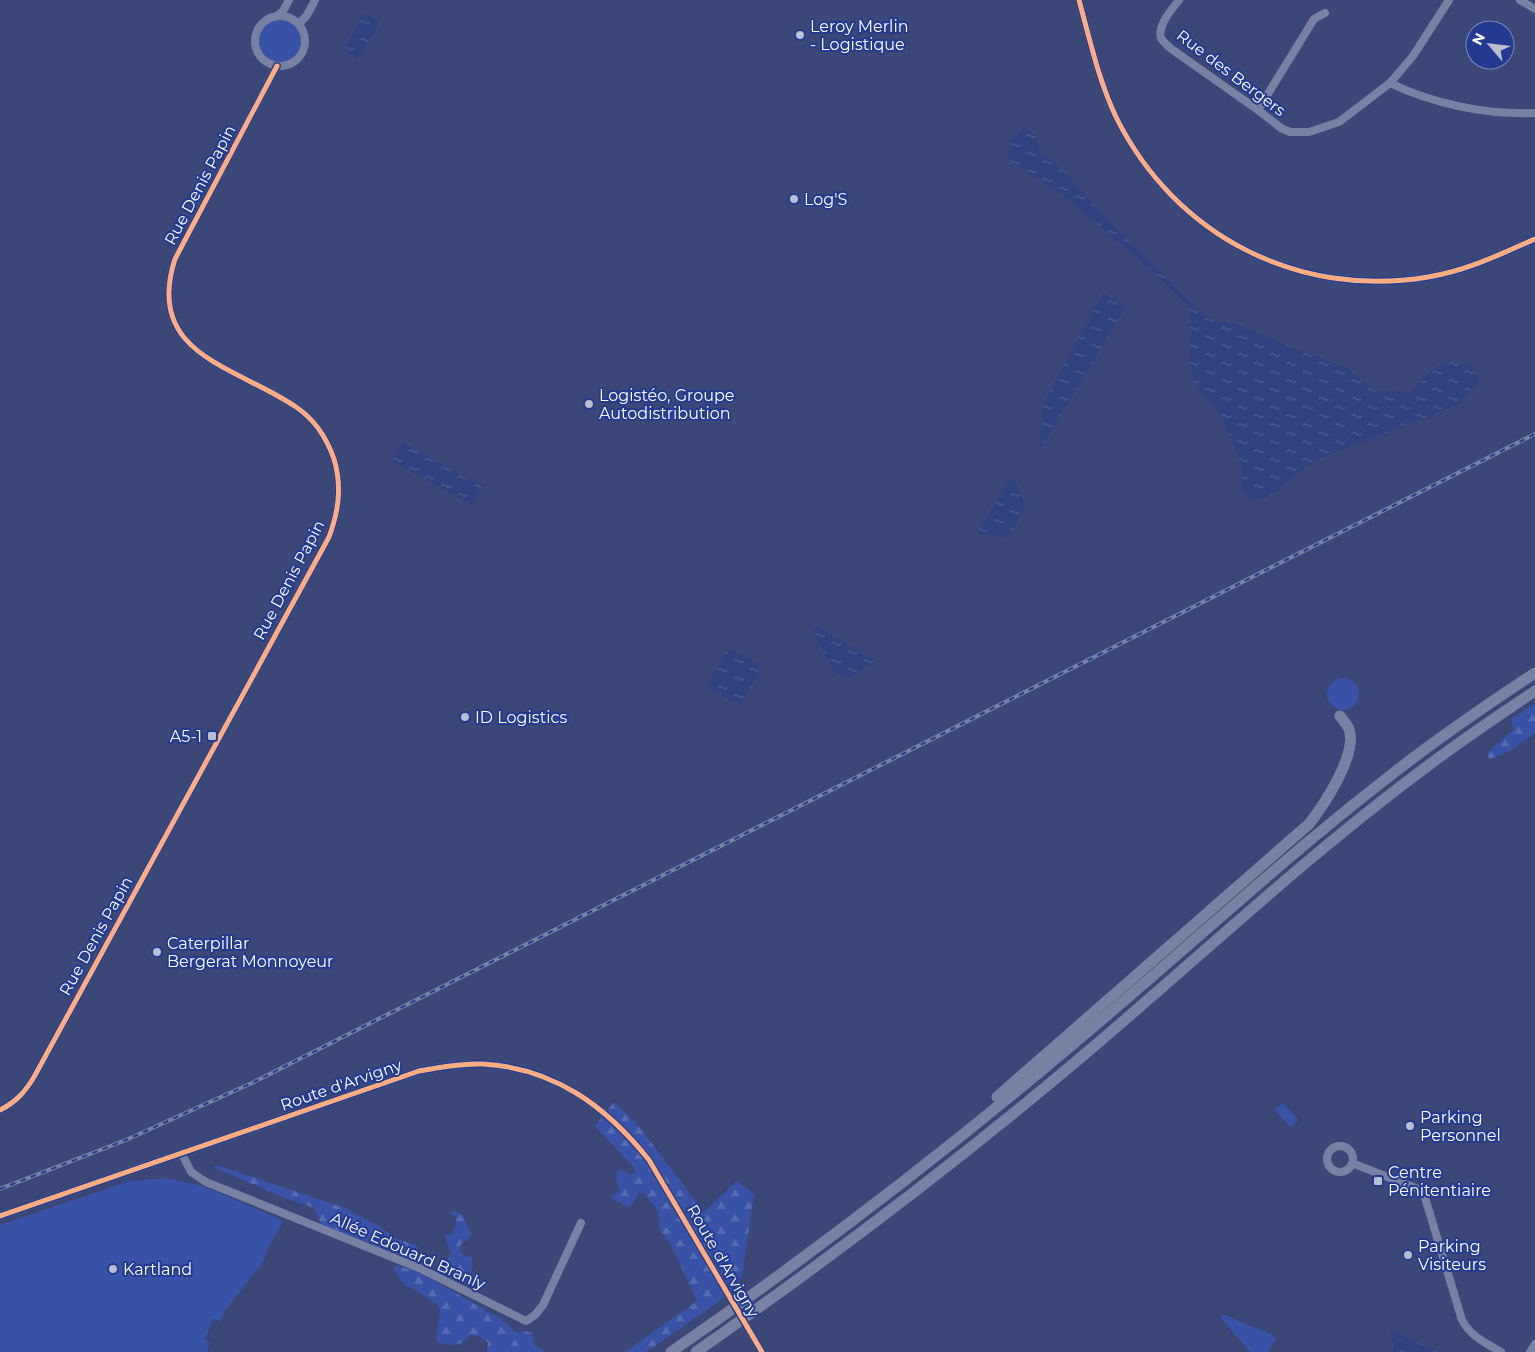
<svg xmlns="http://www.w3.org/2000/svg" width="1535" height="1352" font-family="Montserrat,sans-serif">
	<defs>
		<pattern id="forest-firs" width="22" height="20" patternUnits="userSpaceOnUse" patternTransform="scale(1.25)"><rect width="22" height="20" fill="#3752a6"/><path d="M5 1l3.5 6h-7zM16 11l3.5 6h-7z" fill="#556cb3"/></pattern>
		<pattern id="water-ripples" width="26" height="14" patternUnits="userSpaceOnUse" patternTransform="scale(1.25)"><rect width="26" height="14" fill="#304380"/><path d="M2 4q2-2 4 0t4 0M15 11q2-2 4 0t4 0" fill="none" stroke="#4f5f93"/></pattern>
	</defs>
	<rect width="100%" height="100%" fill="#3b4877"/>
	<!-- green -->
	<g fill="#3752a6">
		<circle cx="280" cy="41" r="21"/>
		<circle cx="1343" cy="694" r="16"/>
		<polygon points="1283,1103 1298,1120 1290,1127 1275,1110"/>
		<polygon points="166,1178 203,1186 280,1219 282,1223 269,1246 263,1262 224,1312 221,1321 213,1319 205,1340 210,1342 207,1352 0,1352 0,1225 130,1181"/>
		<polygon points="1223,1314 1277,1337 1268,1352 1250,1352 1221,1318"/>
	</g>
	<!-- forest -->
	<g fill="url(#forest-firs)">
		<polygon points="1535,704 1535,733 1508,752 1490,759 1488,757 1488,752 1514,729 1511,719"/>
		<polygon points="614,1102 637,1124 704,1212 737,1181 754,1194 742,1276 735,1286 721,1300 646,1352 625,1352 697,1301 671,1245 660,1230 658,1211 644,1193 639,1193 631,1206 627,1207 622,1203 613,1200 611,1196 620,1191 616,1178 618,1169 631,1175 636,1170 595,1126"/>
		<polygon points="217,1165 345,1208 380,1227 397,1239 418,1246 415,1261 321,1224 314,1208 280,1196 215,1168 214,1167"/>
		<path d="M454 1210 463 1216 471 1234 469 1238 461 1244 460 1250 463 1255 471 1257 473 1265 471 1272 474 1277 469 1284C456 1278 441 1269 451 1254L445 1237 447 1234 451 1236 456 1224V1217L451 1213Z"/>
		<path d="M395 1266 414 1270 432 1279 502 1320 516 1332 525 1331 532 1333 535 1345 546 1352H487L488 1342 479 1336 470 1335C460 1347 454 1346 439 1343L436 1337 440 1311 438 1305 412 1288 405 1286 394 1270Z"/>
	</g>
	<!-- water -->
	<g fill="url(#water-ripples)">
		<polygon points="366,14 378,20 379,24 360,57 356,58 346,52 345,48 362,15"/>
		<polygon points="1024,128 1037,136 1040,154 1055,162 1117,230 1211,321 1234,323 1301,351 1345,367 1376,391 1411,392 1431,371 1449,361 1469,365 1479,382 1455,406 1313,461 1270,496 1253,501 1241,489 1242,466 1219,411 1198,389 1189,362 1191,338 1190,308 1161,279 1058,191 1008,160 1009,140"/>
		<polygon points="1103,293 1126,307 1039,452 1043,404"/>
		<polygon points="402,442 482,486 472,505 392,461"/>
		<path d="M1011 476C1031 508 1026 507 1008 537L977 533Z"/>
		<polygon points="817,627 876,661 848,678 835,673 812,632"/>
		<polygon points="728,648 755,662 760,673 740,705 707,687"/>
		<polygon points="1391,1330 1438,1352 1393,1352"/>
	</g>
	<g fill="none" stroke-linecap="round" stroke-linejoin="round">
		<!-- minor -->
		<g stroke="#7782a2" stroke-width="8">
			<path d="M1079 0C1090 40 1099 82 1117 119 1176 236 1299 299 1428 277 1466 271 1501 254 1535 239"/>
			<path d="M1179 0C1172 9 1157 26 1161 38 1163 42 1167 45 1170 48L1258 110 1281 128 1290 132H1309L1339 122 1390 83 1413 56 1449 0"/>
			<polyline points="1520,0 1535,9"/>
			<circle cx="280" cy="41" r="25"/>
			<polyline points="277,16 283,11 289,0"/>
			<polyline points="299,24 307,15 315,0"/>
			<path d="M1390 83C1433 104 1487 115 1535 113"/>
			<polyline points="1258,110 1314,19 1325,13"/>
			<path d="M0 1110C16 1102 25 1092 34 1077L329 537C339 510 342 486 334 459 327 439 314 419 296 407 236 366 144 355 175 259L277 66"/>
			<circle cx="1340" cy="1159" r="13"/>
			<polyline points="182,1154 191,1172 206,1182 419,1268 526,1321 535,1315 543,1305 581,1223"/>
			<path d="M1352 1163 1423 1191 1462 1320C1471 1337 1486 1343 1501 1352"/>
			<path d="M0 1216 419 1071C440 1067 462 1063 483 1064 554 1068 606 1106 649 1160L762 1352"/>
			<polyline points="1530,1352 1535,1344"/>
		</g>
		<!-- highway -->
		<g stroke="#7782a2" stroke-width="11">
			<path d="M997 1097 1309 824C1324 805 1358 754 1349 729 1347 725 1343 720 1340 716"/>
			<path d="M671 1352C807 1258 939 1157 1066 1050 1172 962 1273 867 1382 782 1431 743 1482 708 1535 673"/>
			<path d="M696 1352C832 1257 965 1156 1092 1048 1204 953 1311 852 1429 765 1463 739 1499 715 1535 691"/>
		</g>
		<!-- rail casing -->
		<g stroke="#7782a2" stroke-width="4">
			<polyline id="rail" points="0,1189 126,1140 254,1082 1535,434"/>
		</g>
		<!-- rail -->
		<use href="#rail" stroke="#223b90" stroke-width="2" stroke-dasharray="5.5" stroke-linecap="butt"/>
		<!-- cycleway casing -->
		<g stroke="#223b90" stroke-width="8">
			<g id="cycleway">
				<path d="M1079 0C1090 40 1099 82 1117 119 1176 236 1299 299 1428 277 1466 271 1501 254 1535 239"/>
				<path d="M0 1110C16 1102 25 1092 34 1077L329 537C339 510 342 486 334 459 327 439 314 419 296 407 236 366 144 355 175 259L277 66"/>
				<path d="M0 1216 419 1071C440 1067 462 1063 483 1064 554 1068 606 1106 649 1160L762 1352"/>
			</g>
		</g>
		<!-- cycleway -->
		<use href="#cycleway" stroke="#ffac80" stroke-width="5"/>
	</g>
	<!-- markers -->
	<g fill="#babfcf" stroke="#223b90" stroke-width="2">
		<circle cx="800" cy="35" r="5"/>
		<circle cx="794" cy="199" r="5"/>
		<circle cx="589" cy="404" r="5"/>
		<circle cx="465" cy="717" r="5"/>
		<rect x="207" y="731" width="10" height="10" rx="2.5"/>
		<circle cx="157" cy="952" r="5"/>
		<circle cx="1410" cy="1126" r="5"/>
		<rect x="1373" y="1176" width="10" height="10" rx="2.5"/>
		<circle cx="1408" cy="1255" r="5"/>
		<circle cx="113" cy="1269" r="5"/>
	</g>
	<g text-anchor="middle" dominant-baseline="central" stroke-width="4" stroke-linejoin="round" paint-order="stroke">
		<!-- poi labels -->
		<g font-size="16" fill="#fff" stroke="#223b90" text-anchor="start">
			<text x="810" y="26">Leroy Merlin<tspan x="810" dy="18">- Logistique</tspan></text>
			<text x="804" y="199">Log'S</text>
			<text x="599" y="395">Logistéo, Groupe<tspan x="599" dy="18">Autodistribution</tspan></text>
			<text x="475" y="717">ID Logistics</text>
			<text x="202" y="736" text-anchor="end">A5-1</text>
			<text x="167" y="943">Caterpillar<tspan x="167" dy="18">Bergerat Monnoyeur</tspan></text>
			<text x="1420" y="1117">Parking<tspan x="1420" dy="18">Personnel</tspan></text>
			<text x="1388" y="1172">Centre<tspan x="1388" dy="18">Pénitentiaire</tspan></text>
			<text x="1418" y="1246">Parking<tspan x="1418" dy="18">Visiteurs</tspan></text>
			<text x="123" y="1269">Kartland</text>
		</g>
		<!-- street labels -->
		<g font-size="16" fill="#fff" stroke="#223b90">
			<text transform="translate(1231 73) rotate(37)">Rue des Bergers</text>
			<text transform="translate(200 185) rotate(-62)">Rue Denis Papin</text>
			<text transform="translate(289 580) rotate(-62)">Rue Denis Papin</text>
			<text transform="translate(96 936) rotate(-61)">Rue Denis Papin</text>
			<text transform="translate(341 1085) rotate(-19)">Route d'Arvigny</text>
			<text transform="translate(408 1251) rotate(24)">Allée Edouard Branly</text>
			<text transform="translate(723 1261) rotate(60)">Route d'Arvigny</text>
		</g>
	</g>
	<!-- north arrow -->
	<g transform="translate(1490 45) rotate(298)"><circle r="24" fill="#223b90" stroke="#7a89bc"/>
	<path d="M0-4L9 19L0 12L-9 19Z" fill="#babfcf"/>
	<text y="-8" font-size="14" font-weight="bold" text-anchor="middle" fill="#ffffff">N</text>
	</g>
</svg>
